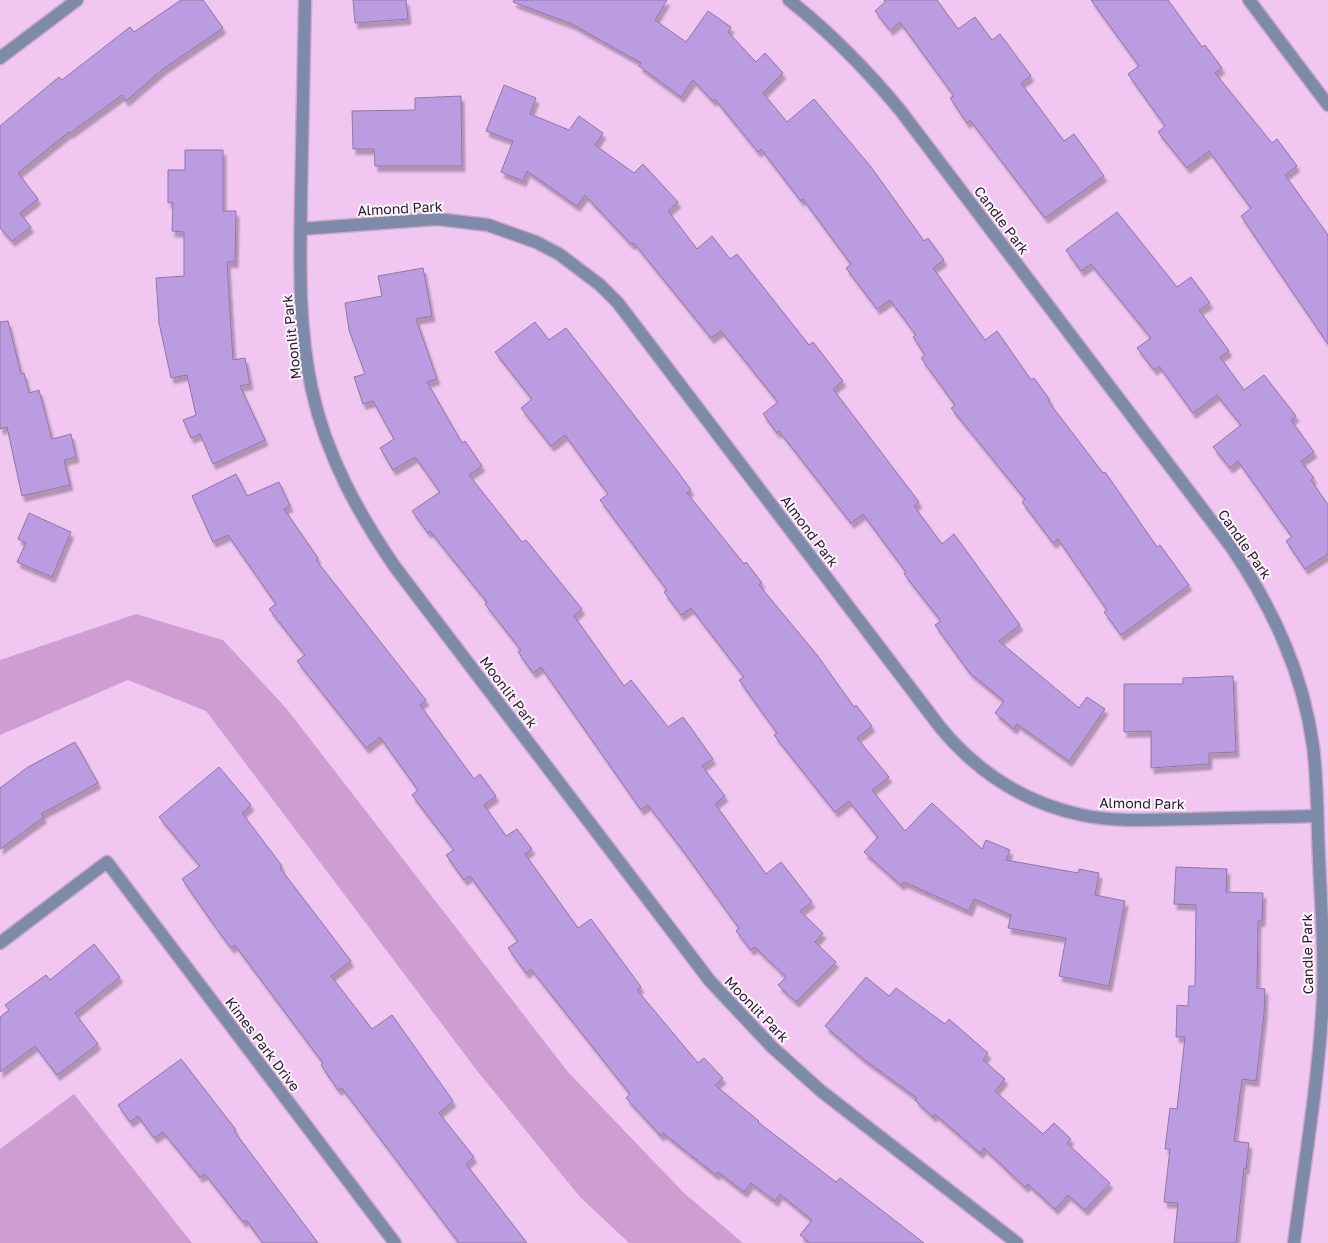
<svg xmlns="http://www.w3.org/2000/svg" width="1328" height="1243" font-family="'Golos Text',sans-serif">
	<defs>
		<filter id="shadow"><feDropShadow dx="3" dy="5.5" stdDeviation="1" flood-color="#0004"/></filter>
	</defs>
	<rect width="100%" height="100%" fill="#f1c7f2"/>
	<!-- green -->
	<g fill="#d09dd2">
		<polygon points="136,614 223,640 286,708 568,1072 684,1193 743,1243 629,1243 580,1197 478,1072 206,711 128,680 0,735 0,660"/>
		<polygon points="74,1094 192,1243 0,1243 0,1149"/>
	</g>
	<!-- building -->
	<g fill="#bc9ce1" stroke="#8d77a6" filter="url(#shadow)">
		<polygon points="181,0 203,0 223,28 163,69 126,101 122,95 70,133 69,132 18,173 38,199 20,213 31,227 12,241 0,228 0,126 59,77 62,80 130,27 134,32"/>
		<polygon points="353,0 406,0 408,19 355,23"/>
		<polygon points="514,0 667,0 655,20 686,42 708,11 731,27 728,32 756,62 765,53 783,73 763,93 787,122 814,99 871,167 924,241 928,238 944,260 933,268 985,340 997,331 1031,380 1034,378 1050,400 1048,401 1103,473 1105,472 1157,547 1160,545 1189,585 1121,635 1104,612 1107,610 1058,539 1053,543 1022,502 1025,499 951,408 955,405 921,358 925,355 913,337 916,335 890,300 877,309 846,268 851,264 803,199 801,201 761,149 758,152 715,99 713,101 693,80 681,97 639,66 641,63 572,24 513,2"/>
		<polygon points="884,0 937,0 958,29 975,17 992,40 1000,34 1031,76 1021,83 1064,141 1074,134 1104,176 1045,218 970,120 967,123 950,98 954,96 900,22 890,30 875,11 885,2"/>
		<polygon points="1091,0 1168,0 1202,47 1205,45 1222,68 1215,73 1272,143 1277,139 1297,166 1285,175 1328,235 1328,344 1241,216 1251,208 1209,151 1187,168 1158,132 1165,126 1128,74 1139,66"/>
		<polygon points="504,85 536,98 530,114 569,130 579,116 603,133 595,145 634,173 643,164 678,202 668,211 697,249 712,236 730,259 737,254 809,345 813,342 843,381 833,389 919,502 914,506 942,544 954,534 1020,625 999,641 1079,708 1087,697 1105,709 1069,761 1017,724 1014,729 995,713 1004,701 969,672 935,625 941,621 904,574 906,572 863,514 851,523 779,431 777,433 763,414 778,402 721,331 711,338 634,243 631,244 585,195 577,206 527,171 523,181 501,172 513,141 486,131"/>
		<polygon points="461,96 462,166 375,166 374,149 353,149 352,111 415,110 415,98"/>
		<polygon points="185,150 223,150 223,211 236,211 235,262 227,262 233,360 245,358 250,384 240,386 265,440 213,464 200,434 191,438 183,420 196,415 187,375 171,378 159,323 156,278 184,276 184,232 172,231 173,202 168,203 168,170 185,170"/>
		<polygon points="1117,212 1177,287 1191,277 1210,303 1199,310 1229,351 1220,357 1244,390 1264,375 1296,416 1291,420 1314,452 1301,461 1314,478 1311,480 1328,505 1328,554 1305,569 1286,541 1292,537 1238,461 1230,468 1213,447 1241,425 1217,395 1193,413 1159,366 1154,370 1137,348 1151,338 1091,264 1081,271 1066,250"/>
		<polygon points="423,268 432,316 416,319 437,379 427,382 462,443 465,441 482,466 469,475 522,542 526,540 582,609 574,616 624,686 631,680 668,727 683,717 713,759 702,766 725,796 715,804 766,874 781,862 812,902 800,911 823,933 815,942 836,962 796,1002 778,985 786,977 755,947 751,950 736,931 739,928 684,852 648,805 641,810 541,667 533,673 518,652 521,650 485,604 487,602 430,531 428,533 412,511 440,492 415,457 393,470 380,448 394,439 373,401 363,404 354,377 365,374 349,330 345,303 382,296 378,276"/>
		<polygon points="8,321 21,374 24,373 29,393 39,390 52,439 71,434 76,457 64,460 70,485 22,496 7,427 0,429 0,322"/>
		<polygon points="535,322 549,340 566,328 675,468 691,490 687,493 744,564 746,562 762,583 759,585 817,655 854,707 856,705 872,726 857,738 889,777 872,790 905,831 932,803 982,849 986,840 1010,850 1006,860 1078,873 1079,869 1099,873 1095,895 1125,901 1109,986 1059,976 1066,938 1008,928 1011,915 974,899 969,911 904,882 901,885 864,852 878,837 849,801 835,812 774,735 777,733 739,680 744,677 691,608 681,615 664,592 667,590 600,500 608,494 565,435 551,446 521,408 532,399 495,352"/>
		<polygon points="236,474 247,496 279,482 290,506 284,509 318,558 316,560 426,700 420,705 474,779 480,774 496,796 484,805 506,836 517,829 532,849 525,854 578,928 591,919 641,987 637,990 698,1063 704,1058 723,1078 715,1085 759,1121 758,1122 836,1182 840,1178 924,1243 810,1243 800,1235 812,1220 780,1194 775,1201 751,1183 744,1192 718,1172 716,1175 663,1133 661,1136 626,1098 630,1094 531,969 526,973 508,948 518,941 470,876 464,880 446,855 454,850 412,795 418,790 380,737 366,748 297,661 305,655 269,609 276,604 228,535 213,542 192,496"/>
		<polygon points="29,513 71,532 52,577 17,562 26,543 18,539"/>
		<polygon points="1233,676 1236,752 1209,753 1209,764 1151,768 1151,731 1124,732 1124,684 1183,684 1183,678"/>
		<polygon points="75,742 98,783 41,814 44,817 0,849 0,788 28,767"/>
		<polygon points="219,767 251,805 242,813 282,866 280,868 351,961 331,976 372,1029 392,1015 453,1101 439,1113 474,1157 466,1164 527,1243 459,1243 342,1088 338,1090 321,1065 323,1063 235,945 231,948 217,929 182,879 200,866 159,817"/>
		<polygon points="1176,867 1227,869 1226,892 1263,893 1262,921 1258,921 1257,988 1265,989 1264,1014 1256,1081 1242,1079 1234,1141 1249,1143 1246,1169 1244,1168 1236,1243 1174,1243 1178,1203 1164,1202 1170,1149 1165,1149 1170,1108 1177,1109 1185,1037 1176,1037 1177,1005 1188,1006 1189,986 1195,986 1196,905 1174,904"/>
		<polygon points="94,944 120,977 75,1013 98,1044 57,1075 35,1046 0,1072 0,1017 9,1010 5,1005 46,975 50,980"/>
		<polygon points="866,977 889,996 896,988 945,1024 949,1019 988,1053 983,1060 1005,1079 995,1091 1043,1134 1054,1123 1071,1139 1067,1143 1110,1183 1085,1210 1068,1195 1055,1209 1028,1184 1025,1187 984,1148 980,1153 935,1114 933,1117 915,1100 917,1098 862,1058 825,1026"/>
		<polygon points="181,1059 236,1130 234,1131 318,1243 263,1243 246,1220 243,1222 205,1174 200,1177 163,1132 154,1138 138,1116 130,1122 118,1105"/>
	</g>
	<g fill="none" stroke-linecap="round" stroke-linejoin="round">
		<!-- minor casing -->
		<g stroke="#cda8ce" stroke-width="15">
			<g id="minor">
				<path d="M305 0C304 66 302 132 301 197 300 262 298 326 312 390 326 455 358 513 395 567L710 981 772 1047 821 1091 1017 1243"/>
				<path d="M789 0C831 33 866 69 900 110L1232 548C1273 609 1303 673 1313 746 1318 783 1317 822 1319 859 1321 910 1326 963 1322 1014 1317 1090 1304 1167 1294 1243"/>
				<polyline points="1249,0 1328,105"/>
				<polyline points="0,58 77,0"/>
				<path d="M301 229 437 219 488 225 536 242 559 254 600 285 618 303 940 727C977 772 1025 803 1082 815 1117 823 1156 819 1192 819 1233 818 1275 817 1317 816"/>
				<polyline points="0,943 107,862 395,1243"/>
			</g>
		</g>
		<!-- minor -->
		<use href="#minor" stroke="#7e8ba8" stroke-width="12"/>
	</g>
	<g text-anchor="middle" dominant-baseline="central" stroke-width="4" stroke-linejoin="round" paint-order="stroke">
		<!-- street labels -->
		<g font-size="14" fill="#291a2a" stroke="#fdf5fe">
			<text transform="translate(400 208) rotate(-3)">Almond Park</text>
			<text transform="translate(1002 220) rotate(53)">Candle Park</text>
			<text transform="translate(291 337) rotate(-96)">Moonlit Park</text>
			<text transform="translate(810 531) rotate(53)">Almond Park</text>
			<text transform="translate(1245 544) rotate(55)">Candle Park</text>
			<text transform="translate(509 692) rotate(53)">Moonlit Park</text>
			<text transform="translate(1142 803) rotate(1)">Almond Park</text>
			<text transform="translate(1307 954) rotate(-91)">Candle Park</text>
			<text transform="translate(757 1009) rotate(46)">Moonlit Park</text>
			<text transform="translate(263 1044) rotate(53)">Kimes Park Drive</text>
		</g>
	</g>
</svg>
